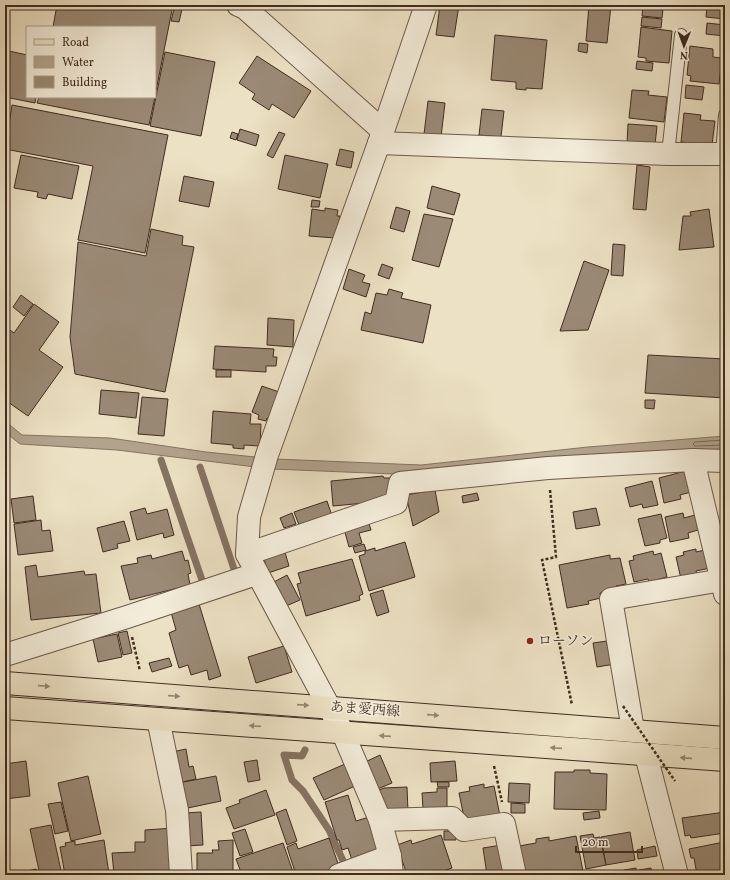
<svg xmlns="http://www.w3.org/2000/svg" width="730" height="880" font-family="Vollkorn,'Noto Serif JP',serif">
	<rect width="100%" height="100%" fill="#ece1c4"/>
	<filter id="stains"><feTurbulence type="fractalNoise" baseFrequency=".005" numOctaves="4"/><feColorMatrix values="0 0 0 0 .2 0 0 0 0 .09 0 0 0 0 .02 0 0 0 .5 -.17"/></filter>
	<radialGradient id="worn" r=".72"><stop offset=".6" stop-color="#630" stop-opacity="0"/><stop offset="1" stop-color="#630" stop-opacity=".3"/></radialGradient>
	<!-- water -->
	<polygon fill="#b2a38d" stroke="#857362" points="5,421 22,435 110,438 206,452 275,459 421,465 588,447 725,436 725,449 649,452 418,475 272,469 117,450 20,444 5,432"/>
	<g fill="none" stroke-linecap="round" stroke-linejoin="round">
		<!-- shore -->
		<polyline stroke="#7a6857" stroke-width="1" points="725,440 695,442 693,444 695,446 725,445"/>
		<!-- stream -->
		<g stroke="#857362" stroke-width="7">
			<polyline points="161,460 203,583"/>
			<polyline points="200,467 234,569"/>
			<polyline points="305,750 302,756 284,755 292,780 303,791 329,830 345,865"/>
			<polyline points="5,864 7,875"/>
		</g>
	</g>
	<!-- building -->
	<g fill="#9a8a76" stroke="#412c21">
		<polygon points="57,5 173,5 155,96 155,27 53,27"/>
		<polygon points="175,5 183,5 179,22 171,21"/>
		<polygon points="440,5 459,5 454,37 436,35"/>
		<polygon points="589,5 611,5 607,43 586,41"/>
		<polygon points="643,5 656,5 655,8 663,9 662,18 642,16"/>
		<polygon points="707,5 725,5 725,19 706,17"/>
		<polygon points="642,17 662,19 661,28 641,26"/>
		<polygon points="707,23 725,25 725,36 706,34"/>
		<polygon points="641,27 672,31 669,63 646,61 646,58 638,57"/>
		<polygon points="495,35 547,40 542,89 526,88 526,90 516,89 516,82 491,80"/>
		<polygon points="579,43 588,44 587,53 578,51"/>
		<polygon points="690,46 713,49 713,57 722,58 719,84 690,81 691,76 687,75"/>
		<polygon points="9,51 27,55 27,97 36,97 35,103 5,97 5,71"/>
		<polygon points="165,52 215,62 201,136 150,126"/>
		<polygon points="257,56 311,91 294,118 272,104 269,110 252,99 255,94 239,83"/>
		<polygon points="637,61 653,63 652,71 636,69"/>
		<polygon points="686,85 704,87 702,100 685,98"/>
		<polygon points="632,90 649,91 648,95 667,97 664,122 629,118"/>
		<polygon points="39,97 155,97 149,125 37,103"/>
		<polygon points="428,101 445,103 441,137 424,134"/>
		<polygon points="12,105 168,135 145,253 78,240 93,166 5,149"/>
		<polygon points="482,109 504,111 501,137 479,135"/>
		<polygon points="684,113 701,115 700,120 715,121 712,145 681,142"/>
		<polygon points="628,124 657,126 655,145 627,143"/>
		<polygon points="240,129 259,135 256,146 237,140"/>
		<polygon points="232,132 238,134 236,140 230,138"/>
		<polygon points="279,132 285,134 273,158 267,155"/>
		<polygon points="340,149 354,152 351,168 336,165"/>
		<polygon points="21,155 79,166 72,199 48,194 46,199 37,197 38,192 14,188"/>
		<polygon points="285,155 328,164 320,198 278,189"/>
		<polygon points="637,165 650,167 646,210 633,209"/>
		<polygon points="184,176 214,182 209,207 179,201"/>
		<polygon points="432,186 460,194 454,215 427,208"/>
		<polygon points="312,200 320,201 319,207 311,207"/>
		<polygon points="396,207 410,211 404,232 390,228"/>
		<polygon points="325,208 338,210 337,216 340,216 339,231 335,238 309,236 312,209 325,211"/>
		<polygon points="709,209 714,247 679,250 683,216 691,216 690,212"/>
		<polygon points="424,214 453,219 439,267 412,260"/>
		<polygon points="151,229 183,236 182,245 194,247 165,392 75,374 70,337 78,242 146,256"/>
		<polygon points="613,244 625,245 623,276 611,275"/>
		<polygon points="584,261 609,270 588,330 560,331"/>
		<polygon points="382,264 393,268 389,279 378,275"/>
		<polygon points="349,269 365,275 362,282 370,284 366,297 343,289"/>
		<polygon points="389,289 403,293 401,298 431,305 423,343 361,330 365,312 371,314 376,293 387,295"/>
		<polygon points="21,295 33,304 24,316 13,307"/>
		<polygon points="34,304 59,322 39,350 63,367 28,416 5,400 5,326 14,333"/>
		<polygon points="268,318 294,320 293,347 267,345"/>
		<polygon points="215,346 274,349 273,357 277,357 276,366 266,366 266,372 213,369"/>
		<polygon points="648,355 725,359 725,398 645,393"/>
		<rect x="216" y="370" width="15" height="7"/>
		<polygon points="262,386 279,392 269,419 267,418 266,421 258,419 259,415 252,412"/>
		<polygon points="101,390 139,393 136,418 99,414"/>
		<polygon points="142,397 168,399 164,436 138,434"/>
		<polygon points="645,400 655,400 654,409 645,408"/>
		<polygon points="213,411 251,414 250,424 261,424 260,446 244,445 244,449 233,448 233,445 211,443"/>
		<polygon points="686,471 691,492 680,495 681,499 664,503 659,478"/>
		<polygon points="383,476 384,478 395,478 386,501 333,506 331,481"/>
		<polygon points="652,481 658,505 643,508 642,504 630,507 625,488"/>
		<polygon points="435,490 439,512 413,526 406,495"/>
		<polygon points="477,493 479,500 463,503 462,496"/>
		<polygon points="33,496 36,520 14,523 11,499"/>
		<polygon points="327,501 333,519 301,530 294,512"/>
		<polygon points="145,508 147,514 167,509 174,535 164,538 163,533 137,540 130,512"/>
		<polygon points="596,508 600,525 576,529 573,512"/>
		<polygon points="292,513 296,524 284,528 280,518"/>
		<polygon points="683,513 684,518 695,515 698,530 688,533 689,538 670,542 665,517"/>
		<polygon points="661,514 667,538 660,540 660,543 645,546 638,519"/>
		<polygon points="367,517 371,530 359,533 362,543 349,547 343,525"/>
		<polygon points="41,520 42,531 50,530 53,551 18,555 14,524"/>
		<polygon points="124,521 130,541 117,544 118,548 103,552 97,528"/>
		<polygon points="405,542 415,577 369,591 359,556 365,554 365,551 375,548 375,551"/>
		<polygon points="364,544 366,550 355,553 353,547"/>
		<polygon points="284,549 289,566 268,573 263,555"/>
		<polygon points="696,549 696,552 705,550 710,568 696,571 697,575 681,579 676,557 684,555 683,552"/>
		<polygon points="182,551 185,561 188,560 191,573 188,574 190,585 130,600 121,566 138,563 137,558 151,555 152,559"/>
		<polygon points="653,551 654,555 661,553 667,577 649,582 648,579 634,582 629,561 634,560 633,556"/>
		<polygon points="610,555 610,559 620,558 626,584 616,586 616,590 600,593 601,598 588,601 589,604 567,608 559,565"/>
		<polygon points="352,559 363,594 359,596 360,600 306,616 297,584 301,583 298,573"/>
		<polygon points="36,565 38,577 84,571 85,575 96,574 101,613 31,620 25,567"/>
		<polygon points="287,575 300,600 286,606 274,582"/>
		<polygon points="383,590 389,612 377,616 370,594"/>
		<polygon points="199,604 221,676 209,680 207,670 191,675 188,665 179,668 169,633 176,630 171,612"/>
		<polygon points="127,631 132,653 123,655 118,633"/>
		<polygon points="117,634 122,657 98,662 93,639"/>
		<polygon points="607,641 607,645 611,645 615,664 597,667 593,643"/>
		<polygon points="284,646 292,672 256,683 248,657"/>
		<polygon points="169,658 172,666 152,672 149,663"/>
		<polygon points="186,749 189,767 193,766 196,779 178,783 172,752"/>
		<polygon points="380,755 392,783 375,790 363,763"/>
		<polygon points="257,760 260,780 248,782 244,762"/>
		<polygon points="26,761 30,796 5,799 5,764"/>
		<polygon points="455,761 457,781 431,782 430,763"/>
		<polygon points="345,764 355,786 324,800 313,778"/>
		<polygon points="574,770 590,770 590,773 607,774 606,810 554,809 555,772 574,772"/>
		<polygon points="88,776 101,834 71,841 58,783"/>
		<polygon points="216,776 221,801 183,809 178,783"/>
		<polygon points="437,782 449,782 449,787 438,787"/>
		<polygon points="509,783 530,784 529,803 508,802"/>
		<polygon points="484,784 484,788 494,786 500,816 465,822 459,793 470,791 469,787"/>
		<polygon points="407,787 408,811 383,811 374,792 384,788"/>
		<polygon points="437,788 447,788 447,808 423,809 422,793 437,792"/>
		<polygon points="266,790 275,815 234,829 226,808 240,803 239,800"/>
		<polygon points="348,795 356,821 369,817 379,851 352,860 348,848 342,850 339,840 337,840 325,802"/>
		<polygon points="61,802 68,831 55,834 48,804"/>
		<polygon points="511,803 525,804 525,813 511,813"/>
		<polygon points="286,809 297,841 287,845 276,813"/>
		<polygon points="599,811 600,818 584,820 583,813"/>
		<polygon points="201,812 203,845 186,846 185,813"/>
		<polygon points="725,812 725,833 691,838 690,835 685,836 682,818"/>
		<polygon points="51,825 62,875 40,875 30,829"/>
		<polygon points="174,828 177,870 153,872 153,875 114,875 112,853 135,852 135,842 145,842 145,830"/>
		<polygon points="245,829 253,852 240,856 232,833"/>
		<polygon points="444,831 455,831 456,840 444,840"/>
		<polygon points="630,832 635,860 606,865 601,837"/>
		<polygon points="593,834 594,838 600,837 606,865 586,869 580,836"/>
		<polygon points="441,835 452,868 432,875 407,875 397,845 411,840 412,844"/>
		<polygon points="576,836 583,871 564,875 524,875 519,846 536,843 536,839 549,837 549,841"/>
		<polygon points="329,838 340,869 324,875 296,875 287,847 296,843 298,849"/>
		<polygon points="104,840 109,874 65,875 60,847 66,846 65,843 75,841 75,845"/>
		<polygon points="233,840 233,875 197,875 197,853 213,853 212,850 219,850 218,841"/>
		<polygon points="724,842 725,873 697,875 694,858 691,858 689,849"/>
		<polygon points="283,843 294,875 242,875 236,859"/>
		<polygon points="502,845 507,875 487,875 483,848"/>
		<polygon points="655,846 657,856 638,859 637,850"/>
		<polygon points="636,868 637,875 625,875 624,870"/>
		<polygon points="651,868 652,873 662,871 662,875 640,875 639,870"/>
		<polygon points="36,869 38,875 14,875 14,874"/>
	</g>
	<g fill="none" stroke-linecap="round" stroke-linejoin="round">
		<!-- lane casing -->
		<g stroke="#6c594a" stroke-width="14">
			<g id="lane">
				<polyline points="668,154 681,35"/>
				<polyline points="722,154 725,115"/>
			</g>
		</g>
		<!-- street casing -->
		<g stroke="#6c594a" stroke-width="24">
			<g id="street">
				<polyline points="238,5 245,8 383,131"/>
				<polyline points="379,143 668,154 725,154"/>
				<polyline points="247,554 396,503 400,483 548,468 693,460"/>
				<polyline points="725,594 693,460 725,461"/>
				<polyline points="5,655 127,617 256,574"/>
				<polyline points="158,719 177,810 181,875"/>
				<polyline points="633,730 611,599 722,580"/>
				<polyline points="646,755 677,875"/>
				<polyline points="380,820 452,818 464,830 504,824 515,875"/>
				<polyline points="339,875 390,856"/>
				<polyline points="392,875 390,856 380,820 343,733 247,554 249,517 267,455 379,143 426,5"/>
			</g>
		</g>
		<!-- primary casing -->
		<g stroke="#412c21" stroke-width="24">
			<g id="primary">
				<polyline points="5,683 725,738"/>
				<polyline points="5,708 725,760"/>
			</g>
		</g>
		<!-- path -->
		<g stroke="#412c21" stroke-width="2.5" stroke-dasharray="3 2" stroke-linecap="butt">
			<polyline points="550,490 556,557 542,560 572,705"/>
			<polyline points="132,637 140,671"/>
			<polyline points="494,766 502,802"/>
		</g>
		<!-- lane -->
		<use href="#lane" stroke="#f3ecd9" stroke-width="12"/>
		<!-- street -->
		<use href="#street" stroke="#f3ecd9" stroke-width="22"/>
		<!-- primary -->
		<use href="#primary" stroke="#ece1c4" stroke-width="22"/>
		<!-- path-bridge -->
		<polyline stroke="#412c21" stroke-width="2.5" stroke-dasharray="3 2" stroke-linecap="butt" points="623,706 675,781"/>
	</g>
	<!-- one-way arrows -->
	<defs><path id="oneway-solid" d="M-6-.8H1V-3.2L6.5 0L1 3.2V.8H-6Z"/></defs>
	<g fill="#968672">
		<use href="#oneway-solid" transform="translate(44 686) rotate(4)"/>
		<use href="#oneway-solid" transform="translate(174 696) rotate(4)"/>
		<use href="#oneway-solid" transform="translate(303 705) rotate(4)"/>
		<use href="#oneway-solid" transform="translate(433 715) rotate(4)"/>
		<use href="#oneway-solid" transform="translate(255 726) rotate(-176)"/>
		<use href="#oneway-solid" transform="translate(385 736) rotate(-176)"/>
		<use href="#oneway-solid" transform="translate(556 748) rotate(-176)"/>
		<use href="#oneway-solid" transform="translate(686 758) rotate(-176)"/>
	</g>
	<!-- markers -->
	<circle fill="#8f2418" stroke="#f3ecd9" stroke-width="1.5" cx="530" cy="641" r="4"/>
	<g text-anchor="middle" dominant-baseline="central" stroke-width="3.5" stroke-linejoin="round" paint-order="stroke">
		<!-- poi labels -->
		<g font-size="14" fill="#412c21" stroke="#f3ecd9" text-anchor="start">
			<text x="538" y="641">ローソン</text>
		</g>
		<!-- street labels -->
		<g font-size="14" fill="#412c21" stroke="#f3ecd9">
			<text transform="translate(365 710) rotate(4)">あま愛西線</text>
		</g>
	</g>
	<!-- margin -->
	<rect width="730" height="880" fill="none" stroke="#ece1c4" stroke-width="20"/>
	<rect x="6" y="6" width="718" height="868" fill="none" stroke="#412c21" stroke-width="2"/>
	<rect x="10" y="10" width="710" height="860" fill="none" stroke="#412c21"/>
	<!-- legend -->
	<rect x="26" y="26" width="130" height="72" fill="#f3ecd9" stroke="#ac9f8f"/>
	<rect x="34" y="39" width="20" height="6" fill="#ece1c4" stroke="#ac9f8f"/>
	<text x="62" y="46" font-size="12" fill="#412c21">Road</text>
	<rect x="34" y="56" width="20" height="12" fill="#b2a38d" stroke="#ac9f8f"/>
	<text x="62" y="66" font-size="12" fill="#412c21">Water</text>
	<rect x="34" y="76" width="20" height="12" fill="#9a8a76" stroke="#ac9f8f"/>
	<text x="62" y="86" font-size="12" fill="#412c21">Building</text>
	<!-- north arrow -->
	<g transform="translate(684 46) rotate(181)" stroke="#f3ecd9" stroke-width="3" paint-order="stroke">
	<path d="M0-3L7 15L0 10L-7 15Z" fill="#412c21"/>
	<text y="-6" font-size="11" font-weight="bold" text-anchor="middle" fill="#412c21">N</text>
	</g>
	<!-- scale -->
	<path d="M576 846v6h66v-6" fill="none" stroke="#412c21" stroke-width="2"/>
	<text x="582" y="846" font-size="12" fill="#412c21" stroke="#f3ecd9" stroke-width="3" paint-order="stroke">20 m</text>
	<rect width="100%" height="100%" filter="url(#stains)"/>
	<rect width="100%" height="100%" fill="url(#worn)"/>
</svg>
